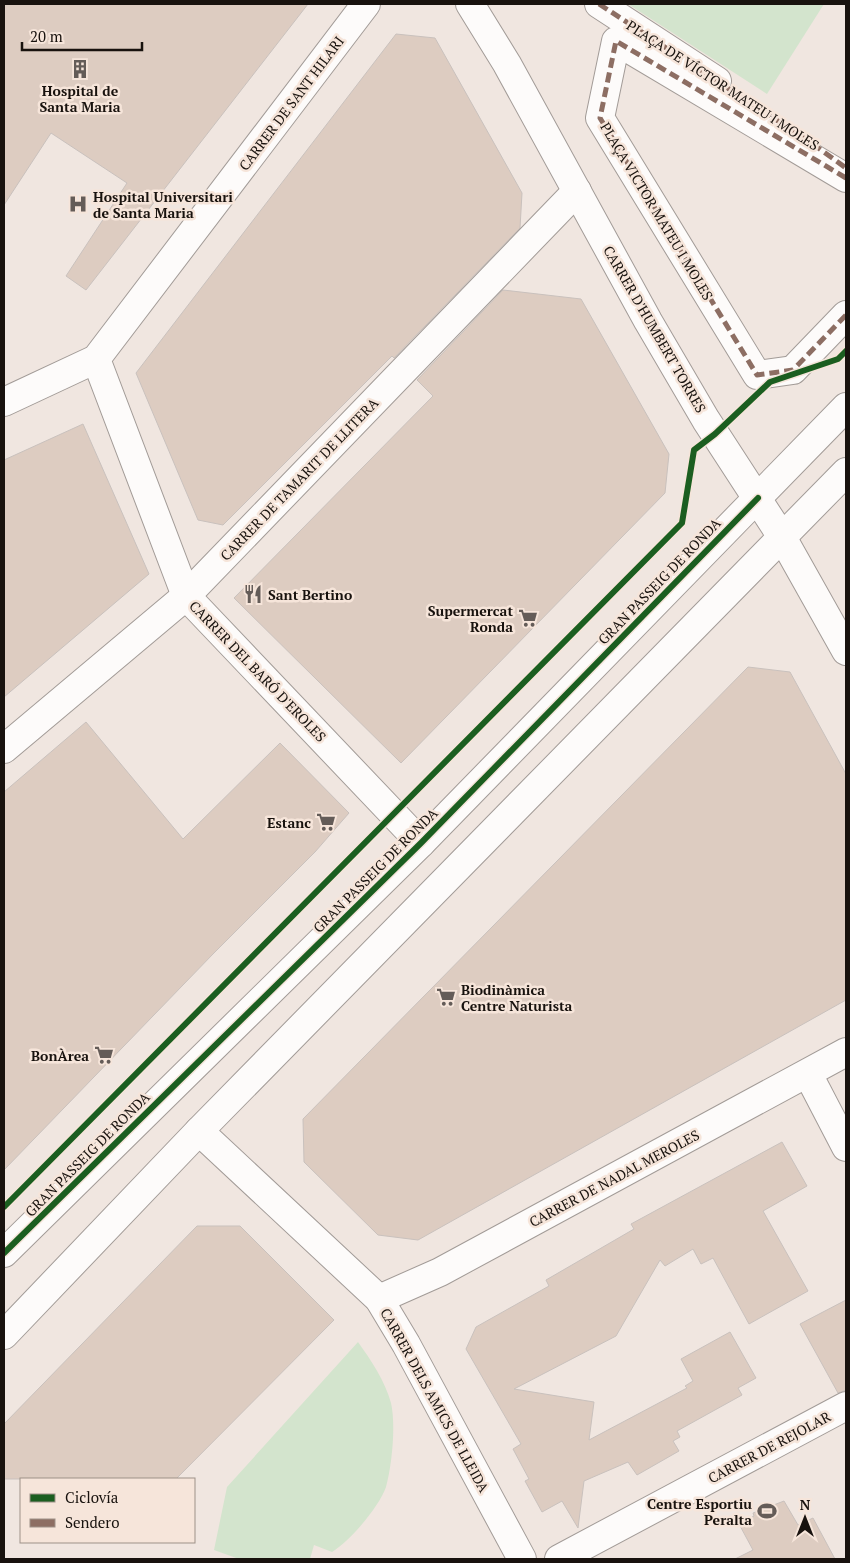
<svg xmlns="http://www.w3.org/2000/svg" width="850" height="1563" font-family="'PT Serif',serif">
	<rect width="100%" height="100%" fill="#f0e6e0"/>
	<!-- green -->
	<g fill="#d3e4cd">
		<polygon points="628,4 824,4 767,94"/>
		<path d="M358 1342C371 1360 385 1381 391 1403 396 1425 392 1465 386 1487 379 1507 350 1541 332 1552L314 1545 310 1559H239L214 1550 227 1487Z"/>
	</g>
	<!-- building -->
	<g fill="#ddccc1" stroke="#c9c1bd">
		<polygon points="4,4 308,4 86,290 66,276 127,183 51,133 4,205"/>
		<polygon points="396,34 435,38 522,193 520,228 394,358 392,356 223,525 198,520 136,373"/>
		<polygon points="503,290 581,299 669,454 665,493 401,763 234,598 433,396 417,380"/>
		<polygon points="83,424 149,574 4,697 4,460"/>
		<polygon points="748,667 790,672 846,774 846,1000 418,1240 378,1235 304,1162 303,1119"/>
		<polygon points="86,722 183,839 280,743 349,813 315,852 213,954 4,1170 4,792"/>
		<polygon points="782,1142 807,1186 763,1211 808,1291 749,1324 713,1258 701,1264 693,1249 665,1266 660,1260 616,1336 514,1389 594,1402 589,1440 687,1388 685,1386 693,1381 681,1359 730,1332 756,1378 738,1388 742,1395 677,1431 680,1437 673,1441 679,1451 637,1475 628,1462 584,1481 578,1528 562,1501 542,1512 525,1481 529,1479 513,1449 521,1444 466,1349 476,1327 549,1286 546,1280 634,1229 631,1224"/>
		<polygon points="197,1226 240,1226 334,1320 176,1479 4,1479 4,1424"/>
		<polygon points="846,1300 846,1390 838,1393 800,1324"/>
		<polygon points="784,1501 798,1525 813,1518 835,1559 735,1559 753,1550 739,1524 754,1516 753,1513"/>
	</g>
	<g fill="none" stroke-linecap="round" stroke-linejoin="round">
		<!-- minor casing -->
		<g stroke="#a29b97" stroke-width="30">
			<g id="minor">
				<polyline points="470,4 507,64 648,321 706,420 782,537 846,651"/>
				<polyline points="599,4 717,81"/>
				<polyline points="846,178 616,41 600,118 757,375 793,370 846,315"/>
				<polyline points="96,359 186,596 421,843"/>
				<polyline points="4,402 96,359 366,4"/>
				<polyline points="4,749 186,596 577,191"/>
				<polyline points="808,1074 846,1147"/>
				<polyline points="199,1131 379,1299 406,1344 522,1559"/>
				<polyline points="379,1299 440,1272 846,1052"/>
				<polyline points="559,1559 846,1406"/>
			</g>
		</g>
		<!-- major casing -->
		<g stroke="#a29b97" stroke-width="30">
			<g id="major">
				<polyline points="4,1253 421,843 846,407"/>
				<polyline points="4,1335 199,1131 846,472"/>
			</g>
		</g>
		<!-- minor -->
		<use href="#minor" stroke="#fdfbfa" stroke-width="28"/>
		<!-- major -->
		<use href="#major" stroke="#fdfbfa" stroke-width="28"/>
		<!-- quiet -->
		<g stroke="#8d6e63" stroke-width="5" stroke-dasharray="10 5" stroke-linecap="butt">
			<polyline points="599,4 810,142 846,168"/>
			<polyline points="846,178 616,41 600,118 757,375 793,370 846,315"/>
		</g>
		<!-- cycleway casing -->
		<g stroke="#f6e5da" stroke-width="9">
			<g id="cycleway">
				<polyline points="4,1207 682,523 694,450 715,434 770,382 838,359 846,351"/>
				<polyline points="4,1253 421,843 758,498"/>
			</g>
		</g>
		<!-- cycleway -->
		<use href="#cycleway" stroke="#1b5e20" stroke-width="6"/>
	</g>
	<!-- icons -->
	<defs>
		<g id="building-bare" transform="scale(1.5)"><path d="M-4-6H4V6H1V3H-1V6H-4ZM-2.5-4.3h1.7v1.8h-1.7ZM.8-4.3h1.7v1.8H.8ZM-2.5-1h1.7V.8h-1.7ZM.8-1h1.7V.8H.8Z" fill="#645c58" stroke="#f6e5da" stroke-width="2.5" paint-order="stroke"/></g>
		<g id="hospital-bare" transform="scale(1.5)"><path d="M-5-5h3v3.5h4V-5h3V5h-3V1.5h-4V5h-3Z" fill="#645c58" stroke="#f6e5da" stroke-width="2.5" paint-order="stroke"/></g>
		<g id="restaurant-bare" transform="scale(1.5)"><path d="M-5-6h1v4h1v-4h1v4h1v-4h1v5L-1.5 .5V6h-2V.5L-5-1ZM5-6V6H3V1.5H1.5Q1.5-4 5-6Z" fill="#645c58" stroke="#f6e5da" stroke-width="2.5" paint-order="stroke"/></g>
		<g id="supermarket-bare" transform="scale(1.5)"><path d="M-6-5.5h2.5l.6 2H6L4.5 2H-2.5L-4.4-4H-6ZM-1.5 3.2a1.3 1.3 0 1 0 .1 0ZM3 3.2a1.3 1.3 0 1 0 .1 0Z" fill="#645c58" stroke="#f6e5da" stroke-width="2.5" paint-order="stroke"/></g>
		<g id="stadium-bare" transform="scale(1.5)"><path d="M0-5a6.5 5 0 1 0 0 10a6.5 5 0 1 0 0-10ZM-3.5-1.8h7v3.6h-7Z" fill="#645c58" stroke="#f6e5da" stroke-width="2.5" paint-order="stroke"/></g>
	</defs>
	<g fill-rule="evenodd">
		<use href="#building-bare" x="80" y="69"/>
		<use href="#hospital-bare" x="78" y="204"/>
		<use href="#restaurant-bare" x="253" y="594"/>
		<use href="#supermarket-bare" x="528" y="618"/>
		<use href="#supermarket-bare" x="326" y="822"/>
		<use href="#supermarket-bare" x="446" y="997"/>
		<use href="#supermarket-bare" x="104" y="1055"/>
		<use href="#stadium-bare" x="767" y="1511"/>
	</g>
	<g text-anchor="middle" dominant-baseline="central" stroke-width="5" stroke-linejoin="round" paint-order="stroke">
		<!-- street labels -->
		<g font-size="14" fill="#18120e" stroke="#f6e5da">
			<text transform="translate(723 85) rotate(33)">PLAÇA DE VÍCTOR MATEU I MOLES</text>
			<text transform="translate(291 103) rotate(-53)">CARRER DE SANT HILARI</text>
			<text transform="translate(657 211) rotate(59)">PLAÇA VICTOR MATEU I MOLES</text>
			<text transform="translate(655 329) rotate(60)">CARRER D'HUMBERT TORRES</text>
			<text transform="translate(299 479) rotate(-46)">CARRER DE TAMARIT DE LLITERA</text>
			<text transform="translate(659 581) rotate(-46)">GRAN PASSEIG DE RONDA</text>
			<text transform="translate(258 671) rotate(46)">CARRER DEL BARÓ D'EROLES</text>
			<text transform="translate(375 870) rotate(-45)">GRAN PASSEIG DE RONDA</text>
			<text transform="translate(87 1154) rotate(-45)">GRAN PASSEIG DE RONDA</text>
			<text transform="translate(614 1178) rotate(-28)">CARRER DE NADAL MEROLES</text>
			<text transform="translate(435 1400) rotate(61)">CARRER DELS AMICS DE LLEIDA</text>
			<text transform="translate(769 1447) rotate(-28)">CARRER DE REJOLAR</text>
		</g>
		<!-- poi labels -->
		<g font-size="14" font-weight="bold" fill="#18120e" stroke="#f6e5da" text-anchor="end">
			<text x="80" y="90" text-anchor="middle">Hospital de<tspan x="80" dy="16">Santa Maria</tspan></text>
			<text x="93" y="196" text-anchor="start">Hospital Universitari<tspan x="93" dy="16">de Santa Maria</tspan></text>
			<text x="268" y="594" text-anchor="start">Sant Bertino</text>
			<text x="513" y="610">Supermercat<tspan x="513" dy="16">Ronda</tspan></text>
			<text x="311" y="822">Estanc</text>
			<text x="461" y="989" text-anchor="start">Biodinàmica<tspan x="461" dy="16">Centre Naturista</tspan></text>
			<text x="89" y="1055">BonÀrea</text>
			<text x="752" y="1503">Centre Esportiu<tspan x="752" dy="16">Peralta</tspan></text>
		</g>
	</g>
	<!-- border -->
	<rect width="850" height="1563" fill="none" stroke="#18120e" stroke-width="10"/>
	<!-- legend -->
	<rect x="20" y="1478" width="175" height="65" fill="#f6e5da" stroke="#9d9188"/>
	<rect x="30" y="1494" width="25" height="8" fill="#1b5e20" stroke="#9d9188"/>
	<text x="65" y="1503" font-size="15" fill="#18120e">Ciclovía</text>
	<rect x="30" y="1519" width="25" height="8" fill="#8d6e63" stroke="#9d9188"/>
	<text x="65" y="1528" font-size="15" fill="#18120e">Sendero</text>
	<!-- north arrow -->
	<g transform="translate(805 1518)" stroke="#f6e5da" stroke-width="4" paint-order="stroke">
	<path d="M0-4L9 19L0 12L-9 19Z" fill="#18120e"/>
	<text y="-8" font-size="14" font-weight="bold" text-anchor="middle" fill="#18120e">N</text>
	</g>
	<!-- scale -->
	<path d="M22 42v8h120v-8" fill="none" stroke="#18120e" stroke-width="2.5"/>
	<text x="30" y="42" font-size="15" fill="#18120e" stroke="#f6e5da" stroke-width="4" paint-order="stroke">20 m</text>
</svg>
